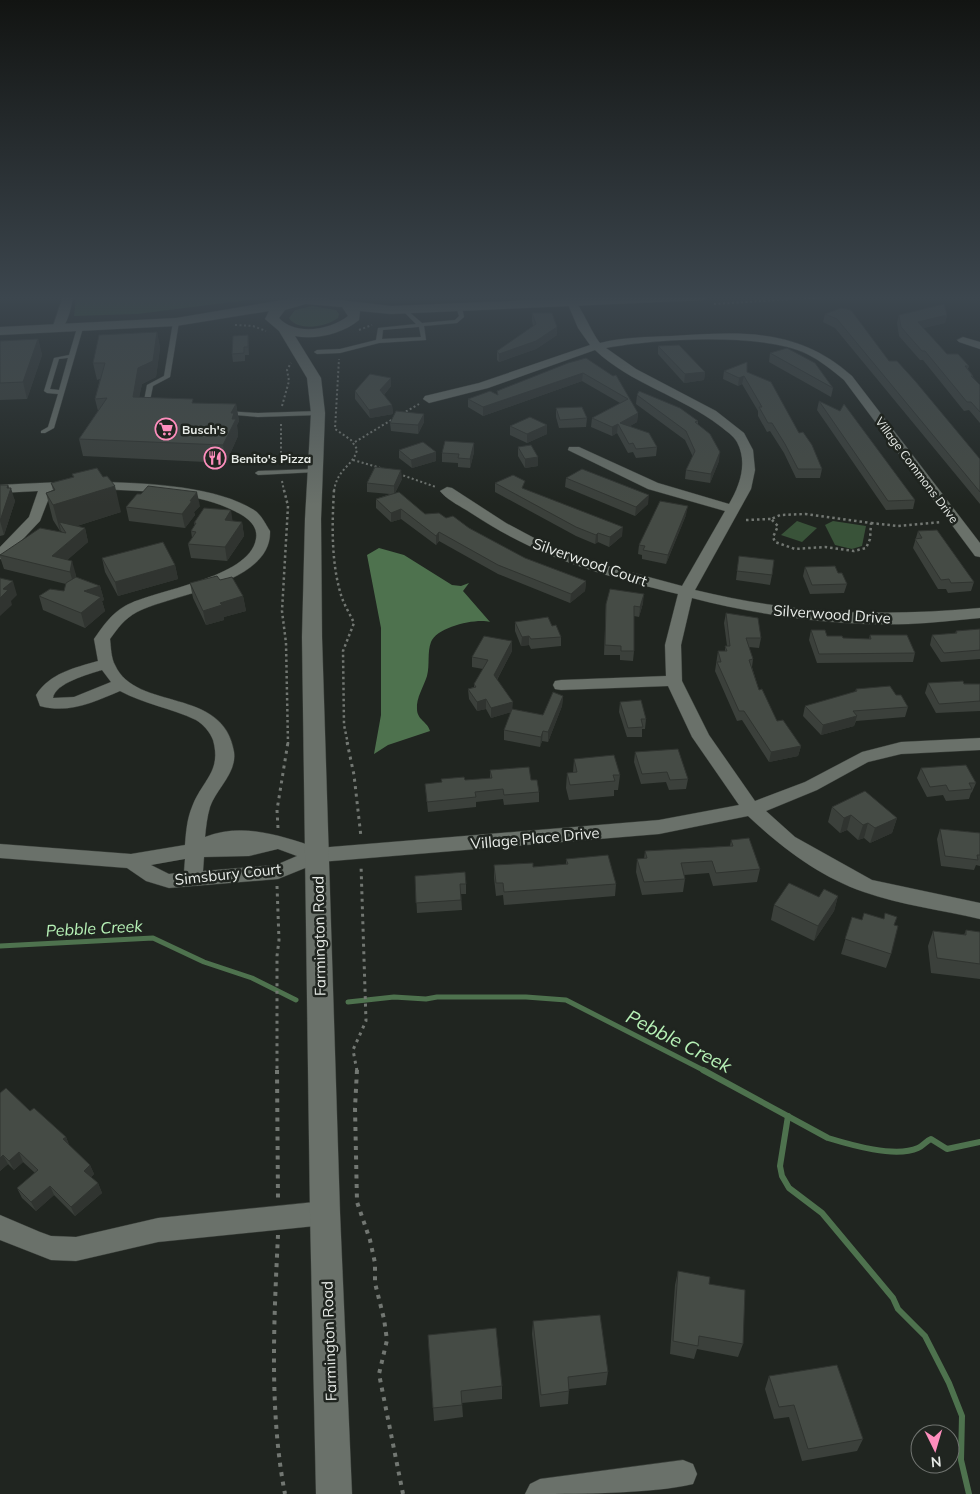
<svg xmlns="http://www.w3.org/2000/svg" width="980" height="1494" font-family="Mulish,sans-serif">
	<rect width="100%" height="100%" fill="#202520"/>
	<!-- built -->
	<polygon fill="#242f24" points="353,296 476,296 371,302"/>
	<!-- green -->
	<g fill="#395339">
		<path d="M312 306 336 310 339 314 338 318C326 327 298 332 289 318L295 310Z"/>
		<polygon points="797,521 817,528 802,542 781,535"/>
		<polygon points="833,521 866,526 862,546 852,549 835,545 825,525"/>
	</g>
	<!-- forest -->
	<polygon fill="#325633" points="76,296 279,296 137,314 74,316"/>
	<!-- water -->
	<path fill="#4e724e" d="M379 548 404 555 452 585 461 586 469 583 463 591 490 622C476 618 437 627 431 642 427 652 430 665 427 676 424 686 416 698 417 709 417 720 428 722 430 731L388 745 374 754 381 715V628L367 555Z"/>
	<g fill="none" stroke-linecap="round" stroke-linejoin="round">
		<!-- stream-far1 -->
		<g stroke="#4e724e" stroke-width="5">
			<polyline points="0,946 153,938 204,962 252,978 296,1000"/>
			<polyline points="348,1002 394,997 426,999 437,997 526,997 566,1000 705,1071"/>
		</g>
		<!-- stream -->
		<g stroke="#4e724e" stroke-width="6">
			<path d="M703 1070 828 1138C851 1145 895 1158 918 1148 923 1146 926 1141 931 1139L947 1149 980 1142"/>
			<polyline points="788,1116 780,1166 782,1176 789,1188 822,1213 893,1298 898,1309 925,1336 949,1383 962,1416 961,1460 969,1494"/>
		</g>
		<!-- service casing -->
		<g stroke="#3a3f3a" stroke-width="1">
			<g id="service">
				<path d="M459 305 462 307 464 317 457 323 424 326 426 340 379 343 340 353 317 354 314 352 317 350 340 349 376 340 378 328 416 324 405 313 408 311 422 323 455 320 459 316 456 307ZM419 327 421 337 382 339 383 330Z"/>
				<polygon points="176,320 179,322 170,377 153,386 149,405 151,407 146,408 143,406 147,385 164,376 173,322"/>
				<path d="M80 326 83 328 54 428 45 433H41V431L48 427 58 394 47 393 44 391 54 358 69 355 77 328ZM68 358 59 390 50 389 59 359Z"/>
				<polygon points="226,411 258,413 318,411 321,413 318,415 258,417 224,414 224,412"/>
				<polygon points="315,469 318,471 317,472 258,475 255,473 258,471"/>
			</g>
		</g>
		<!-- minor casing -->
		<g stroke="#3a3f3a" stroke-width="1">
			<g id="minor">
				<path d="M63 296H73C72 305 67 329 57 332L52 329Z"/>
				<path d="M572 299C579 301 592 334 600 343 623 337 648 337 672 336 741 332 797 327 852 376L980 543V557L975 556 844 380C832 370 821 361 807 354 761 332 656 339 606 348L636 369 716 411 744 433 753 450 755 470 751 489 695 590C794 614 879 617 980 608V618C956 620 932 623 908 624 835 626 762 616 692 598L681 645 682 681 709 735 755 801 805 782 862 752 901 742 980 738V750L901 754 868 762 817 790 766 811 795 837 872 880 980 903V919C942 910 901 905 864 892 820 877 781 847 748 816L659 834 320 862 278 879 169 888 146 881 127 868 0 858V844L131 854 185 845C186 832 187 819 192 807 202 780 222 772 213 740 210 732 203 724 196 720 171 708 144 704 120 691 94 702 69 714 40 706L36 695C50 673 74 668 98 661L94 639C103 626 111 614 125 606 155 589 249 579 256 539 259 522 241 514 228 508 185 488 101 489 52 490L40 521 5 558 0 559V547L29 517 38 491 0 493V485C64 481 200 475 254 510 261 514 266 525 270 531 272 584 172 594 137 612 124 619 118 628 110 639 111 647 111 658 115 665 136 712 224 686 234 752 237 773 216 789 210 807 207 817 206 827 205 837 243 822 281 836 318 848L659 820 739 805 692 737 668 686 561 690 555 689 553 685 555 681 561 680 666 676 665 645 678 594C601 575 539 558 471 513 462 507 447 500 440 491L447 487 452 488 506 523 551 547 589 561 682 586 725 511 648 489 568 450 569 447H579L658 483 729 504C740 485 748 463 737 442 733 435 726 431 720 426 681 396 631 384 595 350L488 388 429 403 423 399 425 396 479 383 590 345 578 328 567 302ZM102 670 111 682 74 697 53 698C55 683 89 674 102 670ZM278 849 297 856 276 865 203 871 204 857 249 856ZM185 859 184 872 169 874 151 865Z"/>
				<polygon points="963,337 980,342 980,349 959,342 957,340"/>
				<polygon points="325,1201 334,1205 337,1213 334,1221 325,1225 158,1242 76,1261 51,1260 0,1240 0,1215 40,1232 51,1236 76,1237 158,1218"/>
				<path d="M683 1460 693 1464 697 1474 693 1484C652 1494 571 1494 525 1494L530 1484 540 1479Z"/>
			</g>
		</g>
		<!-- tertiary casing -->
		<g stroke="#3a3f3a" stroke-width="1">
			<path id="tertiary" d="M306 296 391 306 624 296H711L705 300 391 314 360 311 359 320C342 334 316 340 295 336L321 378 325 413 321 519 322 637 340 1213 352 1494H316L310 1213 302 637 305 519 311 413 307 378 279 331 265 319 269 311 176 326 0 335V327L176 318ZM306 304 342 307 348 316C331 330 295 336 279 318L285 310Z"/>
		</g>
		<!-- path-far3 -->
		<g stroke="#727772" stroke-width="2" stroke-dasharray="2 2.5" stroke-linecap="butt">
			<polyline points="714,304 842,296"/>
			<polyline points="235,325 253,326 266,331"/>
			<polyline points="359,330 372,325"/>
			<polyline points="282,406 289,381 287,370 291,363"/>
			<polyline points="402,414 419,404"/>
			<polyline points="281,424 281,463"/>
			<polyline points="355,442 393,419"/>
			<polyline points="353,460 384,469"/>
			<polyline points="399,474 436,487"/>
			<polyline points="282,481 284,491"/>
			<path d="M334 491C337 468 355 465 357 449L351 440 335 429 339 359"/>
		</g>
		<!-- path-far2 -->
		<g stroke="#727772" stroke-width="2.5" stroke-dasharray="2.5 3" stroke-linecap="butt">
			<polyline points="284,490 288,506 282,611 286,643 288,744"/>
			<path d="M334 490C332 524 331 562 341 595 344 605 350 614 354 623L343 651 344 725 348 744"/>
			<polygon points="805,514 871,523 870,539 866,548 854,551 825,547 795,549 775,542 773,537 778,526 771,519 780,515"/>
			<polyline points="746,520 771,519"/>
			<polyline points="871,523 898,526 941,522"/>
		</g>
		<!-- path-far1 -->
		<g stroke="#727772" stroke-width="3" stroke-dasharray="3 4.5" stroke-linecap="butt">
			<polyline points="347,742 354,775 361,837"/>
			<polyline points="278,828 277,810 288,742"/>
			<polyline points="277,886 279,940 277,956 277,1071"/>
			<polyline points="357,1071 353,1050 366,1021 361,865"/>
		</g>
		<!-- path -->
		<g stroke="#727772" stroke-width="4" stroke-dasharray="4 5.5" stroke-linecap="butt">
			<polyline points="277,1070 278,1200"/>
			<polyline points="357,1070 355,1108 357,1202 370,1240 375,1263 375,1283 384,1319 387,1340 379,1374 403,1494"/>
			<path d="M278 1235C274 1319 269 1412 285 1494"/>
		</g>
		<!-- service -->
		<use href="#service" fill="#6a716a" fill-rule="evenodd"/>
		<!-- minor -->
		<use href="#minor" fill="#6a716a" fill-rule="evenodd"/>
		<!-- tertiary -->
		<use href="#tertiary" fill="#6a716a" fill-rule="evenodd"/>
	</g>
	<!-- wall -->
	<g fill="#3b403b">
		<polygon points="841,308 889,361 980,459 980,504 835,328 823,322 825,314"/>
		<polygon points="532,313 557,327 557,335 536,349 499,362 497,360 497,351 533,326 532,321"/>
		<polygon points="899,315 947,315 945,323 923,328 947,354 969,366 968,369 973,376 973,377 980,385 980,423 969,410 964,411 923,360 920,360 899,336 897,323"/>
		<polygon points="157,332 160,348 156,377 142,384 139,397 194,403 236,404 239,421 237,425 238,436 226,463 83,456 79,439 98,411 95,399 100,379 97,380 93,363"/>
		<polygon points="38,339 42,355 27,399 0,400 0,341"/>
		<polygon points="249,343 249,355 245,355 245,361 233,362 232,354"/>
		<polygon points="658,346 705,372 704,380 684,383 658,354"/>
		<polygon points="770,353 833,388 831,397 769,362"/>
		<polygon points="568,363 613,376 638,413 637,422 630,426 657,447 656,456 636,458 633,452 628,453 617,433 612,436 591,427 592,418 620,403 582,381 483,416 468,407 468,399 497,395 497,391"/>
		<polygon points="724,371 747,372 799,433 822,469 820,478 796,478 784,453 770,431 767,432 758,416 758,411 742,384 738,386 723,379"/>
		<polygon points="391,378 391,386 384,395 392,405 393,414 370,418 355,399 355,391"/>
		<polygon points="637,395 698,421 698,425 719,461 710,483 685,479 686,470 693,457 685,440 636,404"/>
		<polygon points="819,401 915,500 913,509 886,510 817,410"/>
		<polygon points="556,408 587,418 586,427 559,428 556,417"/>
		<polygon points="424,414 424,422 418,434 391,431 390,423"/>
		<polygon points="547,425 547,434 527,443 510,435 510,426"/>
		<polygon points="518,447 538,457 538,466 525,468 518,456"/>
		<polygon points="399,450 436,461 412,468 399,458"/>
		<polygon points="474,452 470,468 458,467 458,463 442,462 442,453"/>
		<polygon points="72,474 121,512 77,526 85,528 88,542 67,560 76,575 76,577 100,586 104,600 102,601 105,611 85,628 43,610 39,596 64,591 66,584 4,569 0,557 0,555 62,532 61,531 60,531 53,520 46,493 53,490 51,483 73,477"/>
		<polygon points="566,478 648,504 635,516 565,487"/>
		<polygon points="402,479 395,493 425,514 446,518 469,528 525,558 586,581 585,591 570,603 498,574 439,541 436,545 401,519 391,522 376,508 376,499 390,494 367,492 367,483"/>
		<polygon points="495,483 524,489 622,536 609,547 598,542 595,544 576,536 495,492"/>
		<polygon points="0,485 8,485 15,501 4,535 0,536"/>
		<polygon points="200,506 194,512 195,515 185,528 129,521 126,507"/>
		<polygon points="686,515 666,564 642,559 642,555 638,554 639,545"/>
		<polygon points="232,521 242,522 244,536 227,561 191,558 188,544 192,538 191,531 195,526 194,523"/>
		<polygon points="918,531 974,582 971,591 948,593 946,589 938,589 913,548"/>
		<polygon points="739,556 772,575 770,585 736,580"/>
		<polygon points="102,558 175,565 178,579 118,596 105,572"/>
		<polygon points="805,567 838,573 847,584 844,593 810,594 803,576"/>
		<polygon points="220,580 243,596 246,611 224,617 224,620 206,625 193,598 190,583"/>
		<polygon points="643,603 639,617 634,616 634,651 633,661 620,660 620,655 604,655 606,604"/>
		<polygon points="726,613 761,638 759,648 749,647 753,659 752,667 759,690 777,721 801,746 798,756 769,762 742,720 737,721 715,671 718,651 725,651 725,646 727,646 724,623"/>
		<polygon points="515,622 552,626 561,637 561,646 531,649 529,645 521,646 515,631"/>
		<polygon points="980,629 980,659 941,662 930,645 932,635 955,634 956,631"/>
		<polygon points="811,630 827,636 843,638 869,639 870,635 915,653 913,662 817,663 809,640"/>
		<polygon points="512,651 497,680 512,709 543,715 563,696 562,706 548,742 542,741 540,747 504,740 504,730 511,712 491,718 486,709 477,711 469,699 468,689 474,687 474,684 483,669 472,667 472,657"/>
		<polygon points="928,683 980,684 980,711 936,713 925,693"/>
		<polygon points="856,689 908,707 905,717 856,721 854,726 821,735 803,716 805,706 855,692"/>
		<polygon points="620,702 646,719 645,729 642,729 642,737 627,737 619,712"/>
		<polygon points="635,752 688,779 686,789 669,790 666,782 641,784 634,762"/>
		<polygon points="574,759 620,775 618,790 614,790 614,796 569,800 566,788 567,773 573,773"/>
		<polygon points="921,768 976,783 972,792 971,793 969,799 946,801 943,795 927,797 917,778"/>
		<polygon points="490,770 531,780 539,792 539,802 504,805 503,799 476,802 476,807 428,812 425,784 490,778"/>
		<polygon points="832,807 897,818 892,833 870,843 864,838 858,840 847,830 840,833 828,822"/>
		<polygon points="940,829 980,833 980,866 976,865 974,870 941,866 937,839"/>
		<polygon points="731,840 760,869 757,882 713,886 709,873 684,875 685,879 683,892 642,895 636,872 637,859 644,859 645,851 730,846"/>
		<polygon points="566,859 616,884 615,896 504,905 503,895 496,896 494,878 494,865 533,867 566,864"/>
		<polygon points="415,876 466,884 466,894 461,894 462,910 417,913"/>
		<polygon points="838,896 834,911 814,941 771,920 774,905 819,897"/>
		<polygon points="852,917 862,920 894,925 891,954 886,968 841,954"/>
		<polygon points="966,930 980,932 980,979 931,973 928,946 933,931 964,935"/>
		<polygon points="0,1093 30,1111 66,1137 69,1145 90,1165 94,1174 91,1177 98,1183 102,1193 75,1216 54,1195 36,1211 22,1198 17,1188 35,1173 23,1162 14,1170 8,1164 0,1171"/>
		<polygon points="678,1271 709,1284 743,1344 738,1357 697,1349 694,1359 670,1354 675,1285"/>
		<polygon points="533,1321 608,1372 606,1385 569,1389 568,1404 540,1407 532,1334"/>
		<polygon points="428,1335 502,1386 502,1399 462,1403 463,1417 434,1421"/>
		<polygon points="769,1376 863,1439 857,1451 802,1461 789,1417 774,1419 765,1389"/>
	</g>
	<!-- shaded-wall -->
	<g fill="#303430">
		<polygon points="947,315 945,323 916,330 918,322"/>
		<polygon points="557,327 557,335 536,349 499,362 499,354"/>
		<polygon points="157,332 160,348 156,377 142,384 136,414 133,397 138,368"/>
		<polygon points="248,335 249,343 249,355 248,347"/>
		<polygon points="38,339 42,355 27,399 23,382"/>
		<polygon points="705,372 704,380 684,383 685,374"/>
		<polygon points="583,373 582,381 483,416 483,407"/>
		<polygon points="744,376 742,384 738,386 739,378"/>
		<polygon points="391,378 391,386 381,398 380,390"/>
		<polygon points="236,404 239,421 237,425 238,436 226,463 223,445 231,413"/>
		<polygon points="392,405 393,414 370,418 369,410"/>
		<polygon points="638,413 637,422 621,431 620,423"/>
		<polygon points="424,414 424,422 418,434 418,425"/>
		<polygon points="618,424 617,433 612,436 612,427"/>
		<polygon points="547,425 547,434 527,443 527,434"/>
		<polygon points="474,443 474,452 470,468 470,459"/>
		<polygon points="436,452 436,461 412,468 411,460"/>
		<polygon points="720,452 719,461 710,483 711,474"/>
		<polygon points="538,457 538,466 525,468 525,459"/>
		<polygon points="401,470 402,479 394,495 394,486"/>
		<polygon points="8,485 10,491 11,488 15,501 4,535 0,521"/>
		<polygon points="115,486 121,512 64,530 59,522 61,531 60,531 53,505"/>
		<polygon points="197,492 200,506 194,512 195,515 185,528 182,514 190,501"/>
		<polygon points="649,495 648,504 635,516 636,507"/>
		<polygon points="688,506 686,515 666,564 668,555"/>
		<polygon points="401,509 401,519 391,522 391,513"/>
		<polygon points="231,510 233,524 225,520"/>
		<polygon points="242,522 244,536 227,561 225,547"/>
		<polygon points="623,527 622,536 609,547 610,537"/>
		<polygon points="85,528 88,542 57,569 52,556"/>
		<polygon points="439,532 439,541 436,545 436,536"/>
		<polygon points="598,533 598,542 595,544 596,535"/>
		<polygon points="72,561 76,575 74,586 70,572"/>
		<polygon points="175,565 178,579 118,596 115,582"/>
		<polygon points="13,581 17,595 11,601 12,605 0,616 0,598 3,589"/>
		<polygon points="586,581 585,591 570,603 571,594"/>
		<polygon points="100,586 104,600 102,601 105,611 85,628 81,613 84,591"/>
		<polygon points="644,594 643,603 639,617 640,607"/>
		<polygon points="243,596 246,611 224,617 224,620 206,625 203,611 220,603"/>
		<polygon points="529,636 529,645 521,646 522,637"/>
		<polygon points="512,641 512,651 494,685 494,675"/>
		<polygon points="563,696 562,706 548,742 548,732"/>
		<polygon points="486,699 486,709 477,711 477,702"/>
		<polygon points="513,702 512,712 491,718 491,708"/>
		<polygon points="857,716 854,726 821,735 823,725"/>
		<polygon points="543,731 542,741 540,747 541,737"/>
		<polygon points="801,746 798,756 769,762 771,752"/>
		<polygon points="851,815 847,830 840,833 844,818"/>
		<polygon points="897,818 892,833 870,843 875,828"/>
		<polygon points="868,823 864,838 858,840 863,825"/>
		<polygon points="838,896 834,911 814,941 818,926"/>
		<polygon points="66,1137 70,1147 63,1139"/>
		<polygon points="19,1152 23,1162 14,1170 9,1161"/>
		<polygon points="3,1155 8,1164 0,1171 0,1158"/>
		<polygon points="90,1165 94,1174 88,1180 84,1171"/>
		<polygon points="98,1183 102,1193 75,1216 71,1207"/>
		<polygon points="50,1186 54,1195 36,1211 31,1202"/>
	</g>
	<!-- building -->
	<g fill="#454b45" stroke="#303430">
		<polygon points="944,304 947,315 918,322 947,354 958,354 969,366 965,366 973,376 971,376 980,385 980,412 971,402 967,402 925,351 922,351 901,327 899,315"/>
		<polygon points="841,308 851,310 889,361 897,361 916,382 980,459 980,492 837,319 825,314"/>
		<polygon points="532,313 552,313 557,327 536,341 499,354 497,351 536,324"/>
		<polygon points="157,332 153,361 138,368 133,397 193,399 192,403 236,404 231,413 234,413 232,419 236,419 223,445 79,439 107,398 95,399 105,363 93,363 99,335"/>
		<polygon points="248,335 248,347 244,347 244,353 232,354 233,336"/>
		<polygon points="38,339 23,382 0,383 0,341"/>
		<polygon points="679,345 705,372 685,374 658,346"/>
		<polygon points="787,348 815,363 833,388 770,353"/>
		<polygon points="586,358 613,376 616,375 638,413 620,423 649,433 657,447 636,449 633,443 629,444 618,424 612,427 592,418 628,399 583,373 483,407 468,399 490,391 498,395 497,391 568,363"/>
		<polygon points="747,362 747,372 771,382 799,433 803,432 812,445 822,469 798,469 785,444 772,423 768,423 759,407 762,407 744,376 739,378 724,371"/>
		<polygon points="370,374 391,378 380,390 392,405 369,410 355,391"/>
		<polygon points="639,391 680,408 698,421 695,422 710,434 720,452 711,474 686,470 695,451 686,431 637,395"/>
		<polygon points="819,401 840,411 844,404 915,500 888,501"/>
		<polygon points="582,407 587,418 560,420 556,408"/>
		<polygon points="396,411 424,414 418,425 390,423"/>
		<polygon points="530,417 547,425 527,434 510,426"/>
		<polygon points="445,441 474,443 470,459 458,458 459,454 442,453"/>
		<polygon points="423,442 436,452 411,460 399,450"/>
		<polygon points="531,445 538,457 525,459 518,447"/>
		<polygon points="375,467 401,470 394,486 367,483"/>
		<polygon points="97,468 103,477 107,476 115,486 53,505 46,493 55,490 51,483 74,477 72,474"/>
		<polygon points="582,469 649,495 636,507 566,478"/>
		<polygon points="513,475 525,481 522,488 623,527 610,537 598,533 596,535 576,527 495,483"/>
		<polygon points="0,485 8,485 7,488 11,488 0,521"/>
		<polygon points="148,486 197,492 190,501 192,501 182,514 126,507 137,494 141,494"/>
		<polygon points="399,492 425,514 439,513 446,518 453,516 469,528 525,558 586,581 571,594 498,565 439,532 436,536 401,509 391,513 376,499"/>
		<polygon points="660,501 688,506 668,555 643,550 645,546 639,545"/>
		<polygon points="204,508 231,510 225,520 242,522 225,547 188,544 196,532 191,531 196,523 194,523"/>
		<polygon points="59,522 85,528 52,556 72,561 70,572 0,555 40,528 66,533"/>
		<polygon points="937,530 974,582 951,583 949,579 941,580 915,539 922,538 918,531"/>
		<polygon points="163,542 175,565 115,582 102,558"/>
		<polygon points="739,556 774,560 772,575 737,571"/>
		<polygon points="835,566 838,573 842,573 847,584 812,585 805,567"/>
		<polygon points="217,576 220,580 232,577 243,596 220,603 222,605 203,611 190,583"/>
		<polygon points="76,577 100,586 84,591 101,597 81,613 39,596 50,589 64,591 66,583"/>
		<polygon points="0,578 13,581 3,589 8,590 0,598"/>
		<polygon points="610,589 644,594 640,607 634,606 634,651 621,651 621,646 605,645 606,604"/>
		<polygon points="726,613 758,618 761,638 746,638 753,659 749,660 759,690 762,689 777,721 783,720 801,746 771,752 744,711 739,711 717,662 721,662 718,651 727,651 725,646 730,646"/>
		<polygon points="548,617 552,626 556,625 561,637 531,639 529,636 522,637 515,622"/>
		<polygon points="980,629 980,650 944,653 932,635 957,633 956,631"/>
		<polygon points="811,630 825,630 827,636 842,636 843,638 871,639 870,635 907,635 915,653 819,654"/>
		<polygon points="484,636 512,641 494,675 513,702 491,708 486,699 477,702 468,689 476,687 474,684 488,660 472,657"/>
		<polygon points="963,681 964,684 980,684 980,701 939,704 928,683"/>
		<polygon points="890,686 896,695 901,695 908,707 853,711 857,716 823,725 805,706 857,691 856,689"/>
		<polygon points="553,692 563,696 548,732 543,731 541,737 504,730 512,709 543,715"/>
		<polygon points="641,700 646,719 641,719 643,727 628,728 620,702"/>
		<polygon points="678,749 688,779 670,780 667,772 642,774 635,752"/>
		<polygon points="614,755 620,775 613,775 615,781 570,785 567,773 577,772 574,759"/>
		<polygon points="966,765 976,783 969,783 972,789 949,791 946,785 930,787 921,768"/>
		<polygon points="529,767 531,780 537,780 539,792 504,795 503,789 475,792 476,797 427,802 425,784 442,782 441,779 464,777 465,780 492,778 490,770"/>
		<polygon points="865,791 897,818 875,828 868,823 863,825 851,815 844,818 832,807"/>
		<polygon points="940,829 980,833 980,855 977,855 978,860 945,856"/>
		<polygon points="749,838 760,869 716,873 712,861 681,863 685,879 644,882 637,859 647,858 645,851 733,846 731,840"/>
		<polygon points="608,855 616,884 504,892 503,883 496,883 494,865 533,863 533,867 568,864 566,859"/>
		<polygon points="465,872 466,884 460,884 461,900 416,903 415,876"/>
		<polygon points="789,883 819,897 824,889 838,896 818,926 774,905"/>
		<polygon points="864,913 884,919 885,913 897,917 894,925 898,926 891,954 845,939 852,917 862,920"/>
		<polygon points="966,930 980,932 980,964 937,958 933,931 966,935"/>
		<polygon points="6,1088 30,1111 34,1108 66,1137 63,1139 90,1165 84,1171 98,1183 71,1207 50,1186 31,1202 17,1188 38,1170 19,1152 9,1161 3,1155 0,1158 0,1093"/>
		<polygon points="678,1271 710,1277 709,1284 745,1290 743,1344 699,1336 698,1346 673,1341"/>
		<polygon points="600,1315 608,1372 568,1377 569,1391 541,1395 533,1321"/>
		<polygon points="496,1328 502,1386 461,1391 462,1405 433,1408 428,1335"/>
		<polygon points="837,1365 863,1439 808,1449 794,1405 779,1407 769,1376"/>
	</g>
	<!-- sky -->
	<linearGradient id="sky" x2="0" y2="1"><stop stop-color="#121412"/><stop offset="0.59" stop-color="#3c464e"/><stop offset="1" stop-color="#3c464e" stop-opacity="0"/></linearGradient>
	<rect width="980" height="505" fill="url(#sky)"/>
	<!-- icons -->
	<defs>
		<g id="supermarket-ring" transform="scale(1.125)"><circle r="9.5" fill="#202520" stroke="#fe8ebd" stroke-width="1.5"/><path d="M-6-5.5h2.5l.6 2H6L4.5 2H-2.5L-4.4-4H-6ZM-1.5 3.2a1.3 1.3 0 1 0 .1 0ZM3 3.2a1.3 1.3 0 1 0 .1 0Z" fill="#fe8ebd"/></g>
		<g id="restaurant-ring" transform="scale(1.125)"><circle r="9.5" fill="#202520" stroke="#fe8ebd" stroke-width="1.5"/><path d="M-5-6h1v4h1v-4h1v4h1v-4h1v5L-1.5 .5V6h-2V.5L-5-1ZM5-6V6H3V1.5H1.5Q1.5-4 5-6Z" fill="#fe8ebd"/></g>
	</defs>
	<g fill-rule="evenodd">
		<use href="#supermarket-ring" x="166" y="429"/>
		<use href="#restaurant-ring" x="215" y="458"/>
	</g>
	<g text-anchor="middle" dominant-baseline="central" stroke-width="5" stroke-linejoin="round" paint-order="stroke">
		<!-- far-poi labels -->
		<g font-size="12" font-weight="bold" fill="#e7ebe7" stroke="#202520" text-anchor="start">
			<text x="182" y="429">Busch's</text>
			<text x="231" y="458">Benito's Pizza</text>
		</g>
		<!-- far-street labels -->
		<g font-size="12" fill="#e7ebe7" stroke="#202520">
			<text transform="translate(917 470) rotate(53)">Village Commons Drive</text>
		</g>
		<!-- street labels -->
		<g font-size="15" fill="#e7ebe7" stroke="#202520">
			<text transform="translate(590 562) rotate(19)">Silverwood Court</text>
			<text transform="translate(832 614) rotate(4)">Silverwood Drive</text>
			<text transform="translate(535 838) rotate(-5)">Village Place Drive</text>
			<text transform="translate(228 874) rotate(-6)">Simsbury Court</text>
			<text transform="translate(319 936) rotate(-91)">Farmington Road</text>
			<text transform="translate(329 1341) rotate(-92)">Farmington Road</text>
		</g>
		<!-- water labels -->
		<g font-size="16" font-style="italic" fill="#b7f2b7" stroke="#202520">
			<text transform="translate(94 928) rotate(-3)">Pebble Creek</text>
		</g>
		<!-- near-water labels -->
		<g font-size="19" font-style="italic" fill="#b7f2b7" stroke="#202520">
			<text transform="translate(679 1041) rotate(27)">Pebble Creek</text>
		</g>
	</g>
	<!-- north arrow -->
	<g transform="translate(935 1449) rotate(175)"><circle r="24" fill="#202520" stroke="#707470"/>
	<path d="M0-4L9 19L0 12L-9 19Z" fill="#fe8ebd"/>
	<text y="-8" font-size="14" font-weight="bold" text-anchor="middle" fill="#e7ebe7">N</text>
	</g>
</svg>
